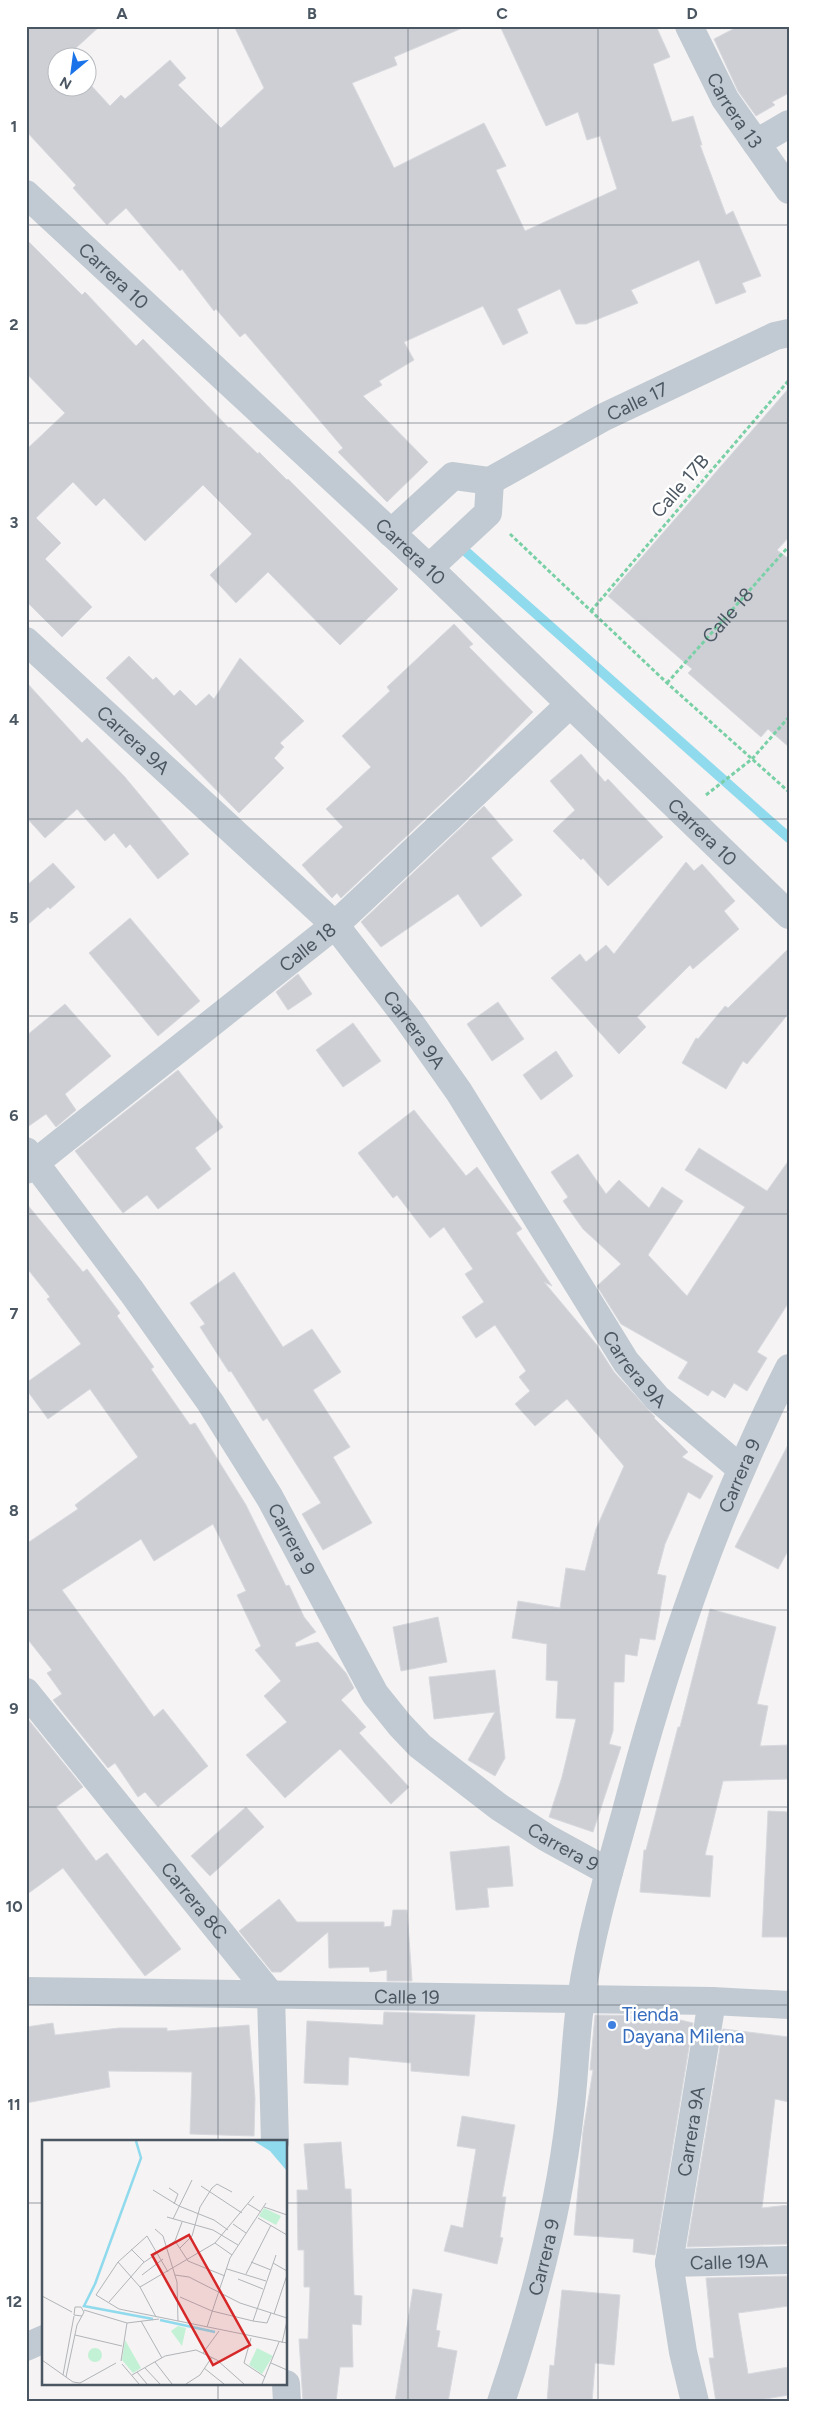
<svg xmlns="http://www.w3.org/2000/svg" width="815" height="2428" font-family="Figtree,sans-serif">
	<rect width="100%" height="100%" fill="#f5f3f3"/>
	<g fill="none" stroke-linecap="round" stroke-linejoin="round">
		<!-- stream -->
		<polyline stroke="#90daee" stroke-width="10" points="463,549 789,838"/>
	</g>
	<!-- building -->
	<g fill="#cdcfd5" stroke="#d7d9de">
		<polygon points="26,26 100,26 65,58 58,58 58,88 88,88 88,82 110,106 121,95 125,99 170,60 186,78 178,85 221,128 264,88 234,26 467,26 394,57 397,65 352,83 394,168 484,123 506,166 496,170 525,231 617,189 600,136 587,140 578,112 546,126 500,26 656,26 670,57 653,64 672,122 693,116 702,145 700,145 726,215 733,211 761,276 742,283 746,292 716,304 699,260 631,290 638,303 586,324 576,324 560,289 517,309 528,333 503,345 483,306 404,342 414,360 379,381 382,385 363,396 428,462 387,502 338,452 343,448 245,333 240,337 216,309 214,311 182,269 180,271 126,208 107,225 73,188 76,185 26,131"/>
		<polygon points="739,26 789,26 789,93 772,102 775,105 756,116 738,91 714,39"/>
		<polygon points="26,239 82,295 85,292 136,346 143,339 229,428 230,427 258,454 259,452 287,480 288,479 398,589 340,645 268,572 236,603 210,575 252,534 203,485 145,541 104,498 96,506 73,482 36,518 61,543 45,559 92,607 62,637 26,601 26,450 65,413 26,373"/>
		<polygon points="789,388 789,537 777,550 789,559 789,747 768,729 761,737 688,673 692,669 608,596"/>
		<polygon points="454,624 473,644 469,647 533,712 464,782 341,898 337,893 332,898 302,865 343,827 326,809 371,767 342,736 390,691 387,687"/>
		<polygon points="129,656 153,680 156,677 174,696 180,690 196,706 209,694 214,699 240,658 304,721 280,743 284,747 274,758 284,768 239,813 106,678"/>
		<polygon points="26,682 82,743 87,738 124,776 189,854 158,879 130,844 126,848 114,833 105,841 77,809 45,838 26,817"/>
		<polygon points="581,754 605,782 608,779 663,837 608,886 583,858 581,860 553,831 575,810 550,781"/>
		<polygon points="484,806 513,840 491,858 522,895 481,927 458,894 381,947 361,922"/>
		<polygon points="686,862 694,871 702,864 735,901 724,911 739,929 693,969 690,965 637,1017 646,1027 619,1054 551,978 580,954 586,962 606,945 614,954"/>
		<polygon points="53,863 75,887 50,909 48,907 26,926 26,886"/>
		<polygon points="130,918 200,1001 158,1036 89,953"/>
		<polygon points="789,948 789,1013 747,1064 743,1061 726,1089 682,1063 696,1038 698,1039 725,1006 728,1008"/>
		<polygon points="298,974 312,994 288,1010 276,992"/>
		<polygon points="498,1002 524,1039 492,1061 467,1024"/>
		<polygon points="65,1004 111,1056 65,1094 76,1110 56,1127 46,1114 26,1128 26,1036"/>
		<polygon points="353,1023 381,1061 343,1087 316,1050"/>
		<polygon points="556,1051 573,1076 541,1100 523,1075"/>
		<polygon points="178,1070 223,1127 195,1148 211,1169 158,1209 147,1195 123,1213 75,1151"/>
		<polygon points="414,1110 466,1176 477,1167 522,1229 516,1233 552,1286 544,1282 596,1344 614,1372 655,1417 654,1418 688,1452 682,1457 713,1476 700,1499 688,1492 665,1544 657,1574 666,1576 655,1640 640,1638 637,1656 625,1654 624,1682 614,1682 613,1731 609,1744 621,1747 593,1832 549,1817 562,1777 576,1719 556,1718 558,1681 546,1680 547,1644 512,1638 518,1601 560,1608 566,1568 585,1571 596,1529 624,1466 567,1399 535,1426 515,1404 530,1391 519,1377 526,1371 495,1325 476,1338 462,1317 484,1302 465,1274 473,1269 444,1227 430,1238 397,1195 393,1198 358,1153"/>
		<polygon points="699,1148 767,1191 789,1160 789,1302 757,1352 767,1358 747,1391 734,1383 725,1398 712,1390 708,1396 678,1378 688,1362 621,1324 597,1286 621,1264 583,1229 563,1201 568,1197 551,1172 578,1154 606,1194 619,1180 649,1208 662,1187 683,1201 648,1255 687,1296 745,1207 685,1170"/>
		<polygon points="26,1203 83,1272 87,1269 120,1313 117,1316 154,1367 151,1369 190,1425 195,1423 246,1505 286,1586 289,1585 304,1617 316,1632 295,1643 296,1647 318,1642 346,1673 354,1688 341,1700 366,1727 359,1733 409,1787 391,1804 340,1749 285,1798 246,1755 287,1722 264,1696 281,1681 255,1650 261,1646 237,1595 246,1591 213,1524 154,1561 141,1539 62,1590 154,1717 163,1709 208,1766 158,1807 145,1792 138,1797 115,1763 108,1768 53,1700 62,1694 47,1673 52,1670 26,1637 26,1544 78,1509 75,1505 138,1457 90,1389 48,1419 26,1389 26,1383 81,1344 47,1299 50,1297 26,1267"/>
		<polygon points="234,1272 283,1347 312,1329 341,1372 313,1390 350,1447 333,1457 372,1523 323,1550 302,1514 321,1503 267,1418 263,1421 231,1371 229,1372 200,1327 205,1324 190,1303"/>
		<polygon points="789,1443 789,1549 778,1569 735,1547"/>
		<polygon points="710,1609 776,1627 757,1704 768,1706 760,1746 789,1745 789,1779 723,1781 705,1855 713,1856 710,1897 640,1892 644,1850 646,1850 678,1727 680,1727"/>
		<polygon points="438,1617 447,1662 401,1671 393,1627"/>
		<polygon points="495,1670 505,1758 495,1776 468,1760 495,1712 434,1719 429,1677"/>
		<polygon points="27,1718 83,1787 56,1807 96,1861 107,1853 181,1949 145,1976 63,1868 26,1895"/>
		<polygon points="246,1807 264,1827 210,1876 191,1856"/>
		<polygon points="768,1811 789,1812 789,1937 762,1937"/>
		<polygon points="509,1846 513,1886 487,1888 489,1907 456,1910 450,1852"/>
		<polygon points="279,1899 297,1922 384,1922 384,1927 391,1926 393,1910 407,1910 412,1981 387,1981 387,1970 370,1972 369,1967 329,1968 328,1932 281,1972 272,1972 239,1931"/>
		<polygon points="384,2012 475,2015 469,2076 411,2071 411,2063 349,2057 348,2085 304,2083 307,2021 383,2025"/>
		<polygon points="595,2015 664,2016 693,2023 655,2255 633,2252 634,2239 574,2235 583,2132 593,2070 590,2070"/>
		<polygon points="53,2023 55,2035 119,2028 167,2028 167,2031 249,2025 255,2098 254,2136 190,2134 192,2072 108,2071 110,2087 26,2103 26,2027"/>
		<polygon points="723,2029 789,2037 789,2102 775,2099 762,2208 789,2205 789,2244 687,2247"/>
		<polygon points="462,2116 515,2125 502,2197 506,2197 500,2237 503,2238 497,2264 444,2251 451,2225 463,2228 476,2149 457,2146"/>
		<polygon points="341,2142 345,2189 351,2189 354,2295 362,2296 361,2325 352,2324 353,2367 340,2367 336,2402 303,2402 299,2339 308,2339 310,2287 304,2287 304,2250 298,2250 297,2190 308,2190 304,2144"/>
		<polygon points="789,2276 789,2306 738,2313 748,2374 789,2367 789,2395 748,2402 716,2402 709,2358 714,2358 706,2278"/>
		<polygon points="413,2289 442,2294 436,2330 440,2331 437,2347 457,2351 448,2402 395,2402"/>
		<polygon points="562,2290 620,2295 614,2365 595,2363 592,2402 547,2402 550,2365 554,2366"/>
	</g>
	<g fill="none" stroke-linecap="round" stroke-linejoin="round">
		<!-- path -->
		<g stroke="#7ad0a6" stroke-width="3" stroke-dasharray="4 2.5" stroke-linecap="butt">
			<polyline points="510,534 667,683 789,792"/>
			<polyline points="591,611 789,380"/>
			<path id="s1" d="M667 683 789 546"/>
			<polyline points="706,795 752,759 789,717"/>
		</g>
		<!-- minor -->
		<g stroke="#c1cad2" stroke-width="28">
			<path id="s2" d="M689 26 725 99 789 190"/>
			<polyline points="756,143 789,124"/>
			<path id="s3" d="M26 194 429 568 789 915"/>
			<path id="s4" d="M391 533 453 476 490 481 604 417 775 336 789 333"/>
			<polyline points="429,568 488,513 490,481"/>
			<path id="s5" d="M26 641 335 925 407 1018 459 1092 626 1362 657 1398 740 1468"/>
			<path id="s6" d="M26 1151 132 1292 210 1402 270 1498 375 1694 400 1725 420 1746 499 1807 547 1838 609 1872"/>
			<path id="s7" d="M26 1170 335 925 569 705"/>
			<path id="s8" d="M26 1692 271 1995 275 2142"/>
			<path id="s9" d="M26 1991 712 2001 789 2005"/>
			<path id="s10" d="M669 2263 789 2260"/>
			<polyline points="26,2347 44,2339"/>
			<polyline points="286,2384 287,2402"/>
			<path id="s11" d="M501 2402C533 2308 559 2211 570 2113 575 2075 575 2037 581 1999 590 1937 608 1875 625 1815 666 1660 716 1511 789 1368"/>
			<path id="s12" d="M695 2402 683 2352 669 2263 712 2001"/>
		</g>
	</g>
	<!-- grid -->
	<path fill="none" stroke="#4a5661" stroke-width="1" stroke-opacity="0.55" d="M218 26V2142M408 26V2402M598 26V2402M26 225H789M26 423H789M26 621H789M26 819H789M26 1016H789M26 1214H789M26 1412H789M26 1610H789M26 1807H789M26 2005H789M26 2203H44M286 2203H789M218 2384V2402"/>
	<!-- markers -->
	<circle fill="#3f7fe0" stroke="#fff" stroke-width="2" cx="612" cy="2025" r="5"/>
	<g text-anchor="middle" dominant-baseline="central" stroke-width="5" stroke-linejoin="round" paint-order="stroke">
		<!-- street labels -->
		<g font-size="19" fill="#4a5661" stroke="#fff">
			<text stroke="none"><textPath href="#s2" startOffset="96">Carrera 13</textPath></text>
			<text stroke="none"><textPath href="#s3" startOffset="120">Carrera 10</textPath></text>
			<text stroke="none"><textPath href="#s4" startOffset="289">Calle 17</textPath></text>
			<text transform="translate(680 486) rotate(-49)">Calle 17B</text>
			<text stroke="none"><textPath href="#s3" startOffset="525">Carrera 10</textPath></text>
			<text stroke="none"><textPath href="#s1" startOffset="91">Calle 18</textPath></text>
			<text stroke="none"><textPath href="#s5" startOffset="146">Carrera 9A</textPath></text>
			<text stroke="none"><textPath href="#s3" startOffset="930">Carrera 10</textPath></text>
			<text stroke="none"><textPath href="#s7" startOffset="359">Calle 18</textPath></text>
			<text stroke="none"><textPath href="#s5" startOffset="551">Carrera 9A</textPath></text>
			<text stroke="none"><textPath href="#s5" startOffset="956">Carrera 9A</textPath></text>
			<text stroke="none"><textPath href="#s11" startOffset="960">Carrera 9</textPath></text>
			<text stroke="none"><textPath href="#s6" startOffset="471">Carrera 9</textPath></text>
			<text stroke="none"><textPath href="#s6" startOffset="891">Carrera 9</textPath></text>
			<text stroke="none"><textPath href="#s8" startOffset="268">Carrera 8C</textPath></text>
			<text stroke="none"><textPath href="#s9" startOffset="381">Calle 19</textPath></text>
			<text stroke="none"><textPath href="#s12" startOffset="275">Carrera 9A</textPath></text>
			<text stroke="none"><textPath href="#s11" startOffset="151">Carrera 9</textPath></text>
			<text stroke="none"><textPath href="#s10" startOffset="60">Calle 19A</textPath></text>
		</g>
		<!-- shop labels -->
		<g font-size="19" fill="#366cbe" stroke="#fff" text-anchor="start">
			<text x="622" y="2014">Tienda<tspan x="622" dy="22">Dayana Milena</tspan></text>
		</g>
	</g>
	<!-- overview -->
	<g transform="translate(42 2140)">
		<rect width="245" height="245" fill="#f5f3f3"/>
		<path d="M222 68 239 76 234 85 217 76ZM136 186 144 188 140 206 129 191ZM83 200 99 228 91 233 80 220ZM46 215a7 7 0 1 1 14 0a7 7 0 1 1-14 0Z" fill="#c3f1d5"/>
		<path d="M215 208 231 216 220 234 207 225Z" fill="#c3f1d5"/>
		<path d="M212 1H245V31L228 11Z" fill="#90daee"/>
		<path fill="none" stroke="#90daee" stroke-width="2.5" d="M53 144 42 166 111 179M53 144 99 18 94 1M118 180 173 192"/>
		<path fill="none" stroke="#b1b4b9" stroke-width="1" d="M159 46 200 73M127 48 136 54 132 64M111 50 137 66 172 80 186 90M206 64 219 72M222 67 245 75M125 77 171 90 196 105M216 78 245 95M131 79 150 40M191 84 204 93M113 89 121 96 135 142 136 181M133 101 146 121 183 136M173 103 190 115M138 108 150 96 158 67 170 48 175 44 190 52M89 109 102 122M76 122 98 147 114 177M209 122 229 130M231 123 245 131M185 129 224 141M126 132 105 96 76 122 54 155 77 169 245 203M204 134 229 85M100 135 121 119M133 135 147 137 198 163 245 178M196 139 221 149M98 147 173 103 212 56M0 156 30 172M138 157 170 171 211 181 225 183 229 173M67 162 101 123 133 101 140 82M42 170 85 183 117 179M232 174 245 135M99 181 120 218M211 181 234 115M165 187 188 118 224 63M33 195 80 206M209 198 202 223 223 237M240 203 245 181M161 213 177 191M0 220 31 242 38 243M79 221 85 183M113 222 130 244M229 223 245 230M80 224 97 244M103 228 118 244M162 228 182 244M95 232 105 244M21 235 32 176M90 235 123 216 154 210 175 220 202 244M24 237 35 185 41 174 42 172 39 167H33L32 175 40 176M38 243 74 223M144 244 158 235 170 217M220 244 237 202"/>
		<path fill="#d62828" fill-opacity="0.15" stroke="#d62828" stroke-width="2.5" d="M147 95 208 205 171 225 110 115Z"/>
		<rect width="245" height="245" fill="none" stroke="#4a5661" stroke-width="2.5"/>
	</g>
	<!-- border -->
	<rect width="815" height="2428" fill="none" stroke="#ffffff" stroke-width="55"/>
	<!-- north arrow -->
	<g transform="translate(72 72) rotate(209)"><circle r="24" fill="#ffffff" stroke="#b7bbc0"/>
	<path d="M0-4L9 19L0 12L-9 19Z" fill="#1a73e8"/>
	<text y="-8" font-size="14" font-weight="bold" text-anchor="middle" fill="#4a5661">N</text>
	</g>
	<rect x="28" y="28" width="760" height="2372" fill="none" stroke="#4a5661" stroke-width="2"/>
	<g font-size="16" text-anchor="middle" font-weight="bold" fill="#4a5661">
		<text x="122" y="19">A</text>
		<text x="312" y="19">B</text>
		<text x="502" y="19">C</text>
		<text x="692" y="19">D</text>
		<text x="14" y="132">1</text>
		<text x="14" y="330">2</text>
		<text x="14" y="528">3</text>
		<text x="14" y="725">4</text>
		<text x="14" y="923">5</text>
		<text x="14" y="1121">6</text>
		<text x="14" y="1319">7</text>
		<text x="14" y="1516">8</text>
		<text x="14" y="1714">9</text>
		<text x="14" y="1912">10</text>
		<text x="14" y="2110">11</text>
		<text x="14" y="2307">12</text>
	</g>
</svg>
